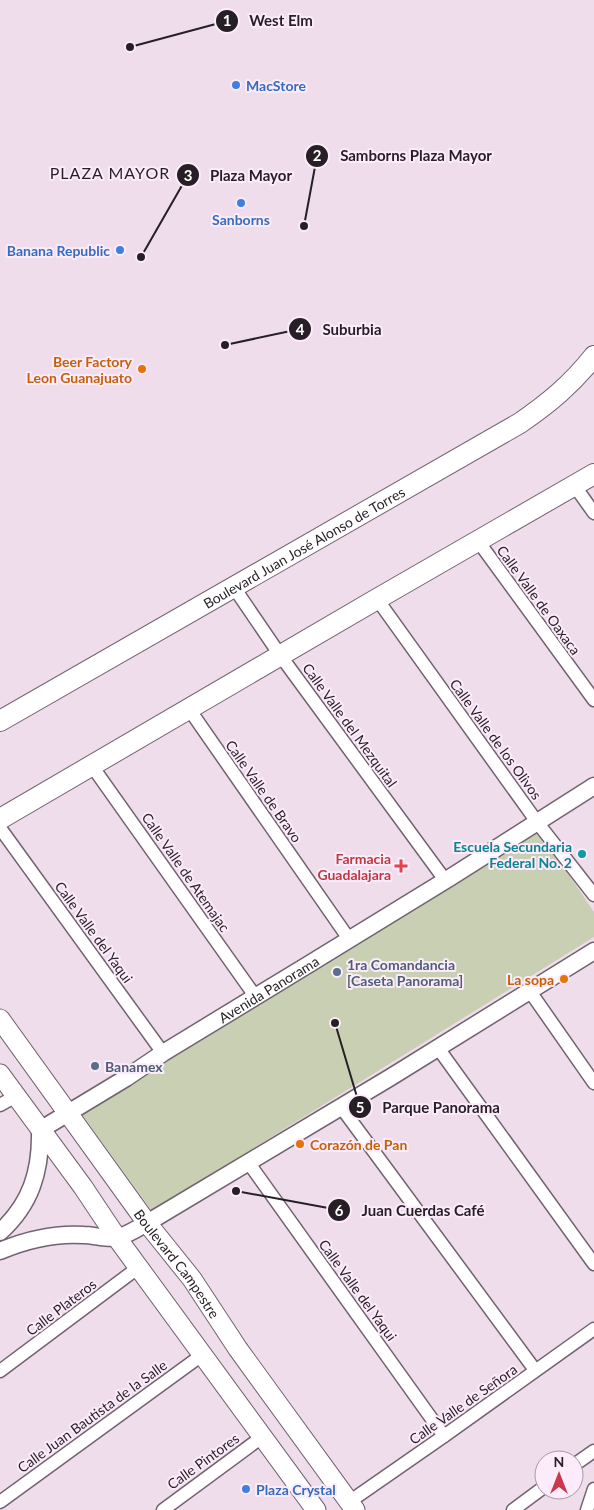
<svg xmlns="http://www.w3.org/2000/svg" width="594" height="1510" font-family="Lato,sans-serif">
	<rect width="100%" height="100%" fill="#efddec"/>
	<!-- park -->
	<polygon fill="#c8cfb3" points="536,826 594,912 594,937 152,1211 78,1109"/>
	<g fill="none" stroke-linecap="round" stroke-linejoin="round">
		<!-- minor casing -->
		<g stroke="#71626f" stroke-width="15">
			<g id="minor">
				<polyline points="574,485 594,513"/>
				<polyline points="478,541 594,700"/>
				<polyline points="233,586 280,655 445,880"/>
				<polyline points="377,599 537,822 594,895"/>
				<polyline points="189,709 349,939"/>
				<polyline points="92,766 255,996"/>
				<polyline points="0,828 163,1053"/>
				<polyline points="529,990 594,1083"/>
				<polyline points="438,1048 594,1264"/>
				<polyline points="0,1105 16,1096"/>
				<polyline points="341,1107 535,1370"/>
				<polyline points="248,1162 444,1436"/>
				<polyline points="0,1371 139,1267"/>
				<polyline points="574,1465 594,1451"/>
				<polyline points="0,1502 202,1355"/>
				<polyline points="349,1502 444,1436 594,1329"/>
				<polyline points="163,1510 262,1437"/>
				<polyline points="513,1510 544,1487"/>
				<polyline points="587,1510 594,1489"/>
			</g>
		</g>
		<!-- tertiary casing -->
		<g stroke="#71626f" stroke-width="19">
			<g id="tertiary">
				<path id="s1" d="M0 1232C31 1204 41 1171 40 1130L126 1078 163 1053 306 966 451 877 594 786"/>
				<path d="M0 1251C28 1239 54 1233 84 1235 93 1235 111 1240 119 1237 129 1234 138 1228 147 1223L391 1077 594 951"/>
			</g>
		</g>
		<!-- secondary casing -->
		<g stroke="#71626f" stroke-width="21">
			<g id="secondary">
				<path id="s2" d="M0 1019 147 1223 192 1279 238 1349 355 1510"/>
				<polyline points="0,1074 83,1187 117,1238 316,1510"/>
			</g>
		</g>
		<!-- primary casing -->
		<g stroke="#71626f" stroke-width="22">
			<g id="primary">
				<path id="s3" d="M0 721 520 423C549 403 572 384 594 356"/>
				<polyline points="0,819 377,599 594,474"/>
			</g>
		</g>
		<!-- minor -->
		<use href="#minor" stroke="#fff" stroke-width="12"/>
		<!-- tertiary -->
		<use href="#tertiary" stroke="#fff" stroke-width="16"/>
		<!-- secondary -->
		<use href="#secondary" stroke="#fff" stroke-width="19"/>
		<!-- primary -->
		<use href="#primary" stroke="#fff" stroke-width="20"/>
	</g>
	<!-- markers -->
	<g fill="#3f7fe0" stroke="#fcebfa" stroke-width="2">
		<circle cx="236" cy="85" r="5"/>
		<circle cx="241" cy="203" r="5"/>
		<circle cx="120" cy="250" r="5"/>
		<circle cx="246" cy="1489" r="5"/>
	</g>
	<g fill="#e8710a" stroke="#fcebfa" stroke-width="2">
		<circle cx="142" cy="369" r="5"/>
		<circle cx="564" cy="979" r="5"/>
		<circle cx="300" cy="1144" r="5"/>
	</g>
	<circle fill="#0f9aa8" stroke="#fcebfa" stroke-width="2" cx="582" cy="854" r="5"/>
	<path fill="#e0444e" stroke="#fcebfa" stroke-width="2" d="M398.5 858.5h5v5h5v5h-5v5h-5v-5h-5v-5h5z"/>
	<g fill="#5c6f8a" stroke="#fcebfa" stroke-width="2">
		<circle cx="337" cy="972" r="5"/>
		<circle cx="95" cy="1066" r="5"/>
	</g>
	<g text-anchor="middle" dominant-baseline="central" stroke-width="4" stroke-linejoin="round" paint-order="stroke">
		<!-- shop labels -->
		<g font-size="14" font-weight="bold" fill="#366cbe" stroke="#fcebfa" text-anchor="start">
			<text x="246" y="85">MacStore</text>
			<text x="241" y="219" text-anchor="middle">Sanborns</text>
			<text x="110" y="250" text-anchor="end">Banana Republic</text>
			<text x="256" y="1489">Plaza Crystal</text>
		</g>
		<!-- food labels -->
		<g font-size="14" font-weight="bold" fill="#c56008" stroke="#fcebfa" text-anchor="end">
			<text x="132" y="361">Beer Factory<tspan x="132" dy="16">Leon Guanajuato</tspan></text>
			<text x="554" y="979">La sopa</text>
			<text x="310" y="1144" text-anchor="start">Corazón de Pan</text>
		</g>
		<!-- street labels -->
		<g font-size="14" fill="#261f25" stroke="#fcebfa">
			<text stroke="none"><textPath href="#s3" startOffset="350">Boulevard Juan José Alonso de Torres</textPath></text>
			<text transform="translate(539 600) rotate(54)">Calle Valle de Oaxaca</text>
			<text transform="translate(350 725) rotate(54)">Calle Valle del Mezquital</text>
			<text transform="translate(496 739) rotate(54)">Calle Valle de los Olivos</text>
			<text transform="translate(264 791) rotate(55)">Calle Valle de Bravo</text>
			<text transform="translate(186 872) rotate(55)">Calle Valle de Atemajac</text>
			<text transform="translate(94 932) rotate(54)">Calle Valle del Yaqui</text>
			<text stroke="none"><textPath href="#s1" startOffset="382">Avenida Panorama</textPath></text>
			<text stroke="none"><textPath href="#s2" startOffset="302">Boulevard Campestre</textPath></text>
			<text transform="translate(358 1290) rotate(54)">Calle Valle del Yaqui</text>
			<text transform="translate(61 1307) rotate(-37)">Calle Plateros</text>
			<text transform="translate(463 1404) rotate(-35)">Calle Valle de Señora</text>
			<text transform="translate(92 1416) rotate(-36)">Calle Juan Bautista de la Salle</text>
			<text transform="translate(203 1461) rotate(-36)">Calle Pintores</text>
		</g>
		<!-- culture labels -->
		<g font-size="14" font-weight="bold" fill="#0d838f" stroke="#fcebfa" text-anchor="end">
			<text x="572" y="846">Escuela Secundaria<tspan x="572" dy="16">Federal No. 2</tspan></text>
		</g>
		<!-- health labels -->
		<g font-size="14" font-weight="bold" fill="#be3a42" stroke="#fcebfa" text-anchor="end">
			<text x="391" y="858">Farmacia<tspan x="391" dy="16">Guadalajara</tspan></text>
		</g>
		<!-- service labels -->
		<g font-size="14" font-weight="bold" fill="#4e5e75" stroke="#fcebfa" text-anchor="start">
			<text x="347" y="964">1ra Comandancia<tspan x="347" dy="16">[Caseta Panorama]</tspan></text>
			<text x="105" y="1066">Banamex</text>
		</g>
		<!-- quarter labels -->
		<g font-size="16" letter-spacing="1" fill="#261f25" stroke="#fcebfa">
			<text x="110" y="172">PLAZA MAYOR</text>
		</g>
	</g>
	<!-- callouts -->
	<path fill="none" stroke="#261f25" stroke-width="2" d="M130 47L227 21M304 226L317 156M141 257L188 175M225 345L300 329M335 1023L360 1107M236 1191L339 1210"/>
	<g fill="#261f25" stroke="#fcebfa" stroke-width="2">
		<circle cx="130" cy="47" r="5"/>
		<circle cx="304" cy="226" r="5"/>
		<circle cx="141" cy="257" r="5"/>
		<circle cx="225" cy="345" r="5"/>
		<circle cx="335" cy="1023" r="5"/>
		<circle cx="236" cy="1191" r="5"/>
		<circle cx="227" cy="21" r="12"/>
		<circle cx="317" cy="156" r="12"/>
		<circle cx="188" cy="175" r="12"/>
		<circle cx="300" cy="329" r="12"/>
		<circle cx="360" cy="1107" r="12"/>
		<circle cx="339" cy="1210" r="12"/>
	</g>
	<g font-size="15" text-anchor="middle" font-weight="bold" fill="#fff">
		<text x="227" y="26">1</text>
		<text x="317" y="161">2</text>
		<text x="188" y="181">3</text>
		<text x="300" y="335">4</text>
		<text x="360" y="1113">5</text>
		<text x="339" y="1216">6</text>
	</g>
	<g font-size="15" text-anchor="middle" font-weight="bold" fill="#261f25" stroke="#fcebfa" stroke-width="4" stroke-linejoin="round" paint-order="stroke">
		<text x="281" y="26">West Elm</text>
		<text x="416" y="161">Samborns Plaza Mayor</text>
		<text x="251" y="181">Plaza Mayor</text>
		<text x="352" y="335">Suburbia</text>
		<text x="441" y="1113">Parque Panorama</text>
		<text x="423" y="1216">Juan Cuerdas Café</text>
	</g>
	<!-- north arrow -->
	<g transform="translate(559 1475)"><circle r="24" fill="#fcebfa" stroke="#a699a5"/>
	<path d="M0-4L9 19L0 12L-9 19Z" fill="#c9394b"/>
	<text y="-8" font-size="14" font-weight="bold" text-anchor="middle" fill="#261f25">N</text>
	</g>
</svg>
